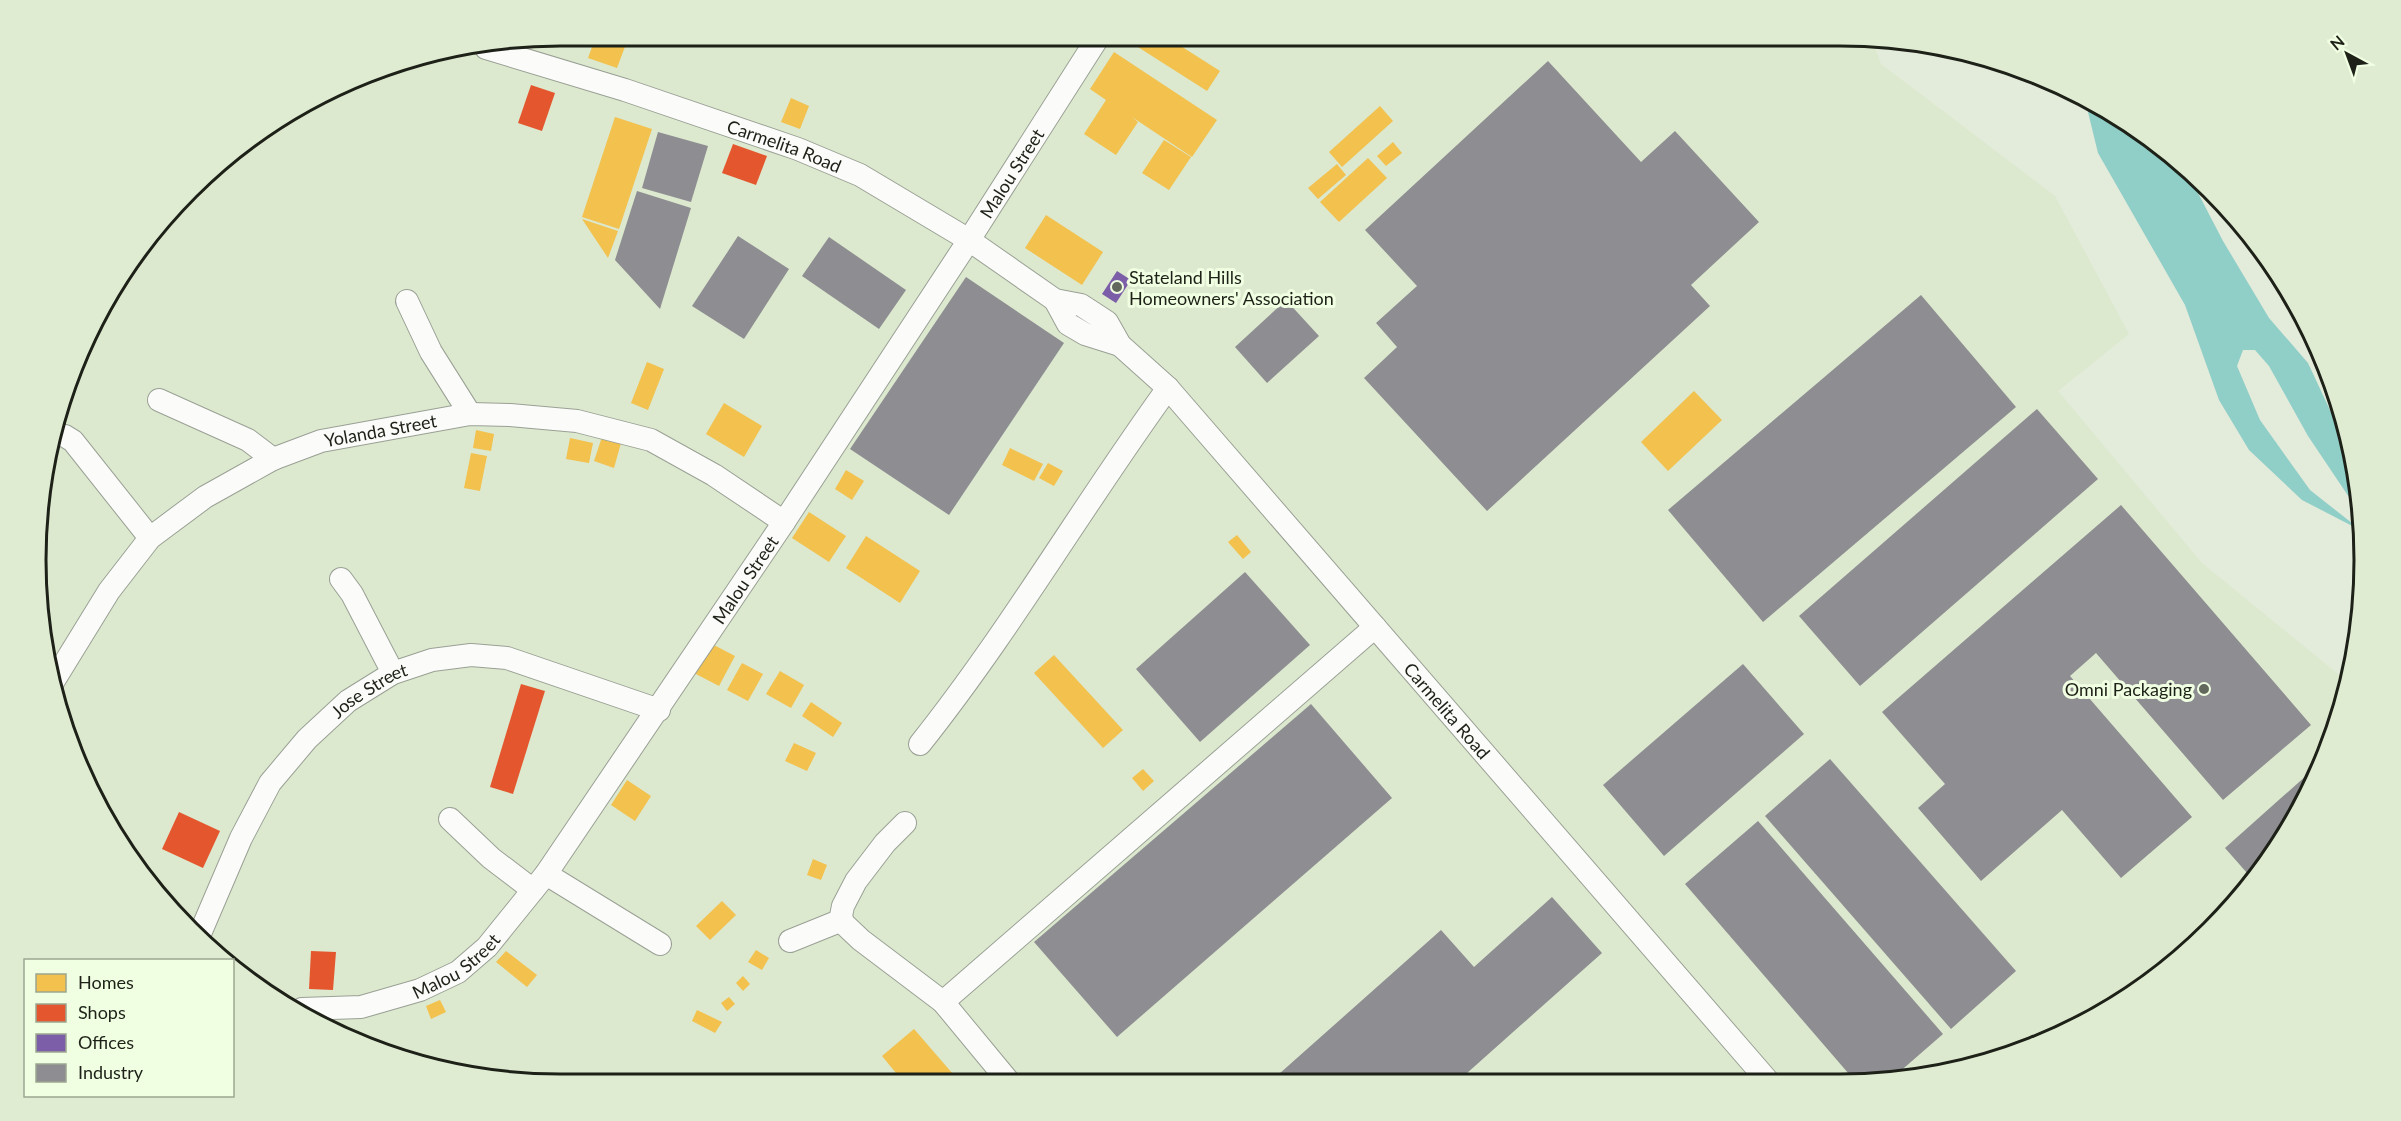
<svg xmlns="http://www.w3.org/2000/svg" width="2401" height="1121" font-family="Lato,sans-serif">
	<rect width="100%" height="100%" fill="#e3ebdb"/>
	<!-- built -->
	<polygon fill="#dce9ce" points="561,36 1841,36 1872,39 1881,64 2055,196 2129,334 2058,391 2202,563 2349,683 2325,761 2257,880 2160,976 2042,1045 1909,1080 560,1085 458,1075 360,1045 233,966 232,960 224,960 215,955 106,822 64,729 41,629 46,459 106,298 215,166 299,106 392,64"/>
	<!-- water -->
	<polygon fill="#90cec8" points="2076,95 2132,124 2185,168 2223,241 2269,318 2308,363 2343,438 2353,452 2361,515 2308,436 2269,366 2255,350 2243,350 2237,366 2260,420 2310,490 2362,531 2302,500 2249,450 2219,400 2185,305 2098,153 2087,108"/>
	<!-- homes -->
	<g fill="#f2c14e">
		<polygon points="596,36 629,36 617,68 588,58"/>
		<polygon points="1134,36 1165,36 1220,71 1207,91 1130,42"/>
		<polygon points="1174,36 1190,36 1186,43"/>
		<polygon points="1114,52 1217,120 1192,157 1132,117 1138,122 1116,155 1084,134 1106,100 1090,89"/>
		<polygon points="791,98 809,106 800,129 781,122"/>
		<polygon points="1380,106 1393,121 1342,167 1329,152"/>
		<polygon points="615,117 652,129 619,229 582,217"/>
		<polygon points="1164,140 1191,157 1169,190 1142,173"/>
		<polygon points="1393,142 1402,153 1386,166 1377,156"/>
		<polygon points="1368,158 1387,178 1339,222 1320,202"/>
		<polygon points="1337,164 1346,175 1318,199 1308,188"/>
		<polygon points="1046,215 1103,252 1082,285 1025,248"/>
		<polygon points="582,219 618,231 608,258"/>
		<polygon points="647,362 664,369 648,410 631,403"/>
		<polygon points="1694,391 1722,420 1668,471 1641,442"/>
		<polygon points="724,403 762,426 744,457 706,434"/>
		<polygon points="476,430 494,434 491,451 473,448"/>
		<polygon points="602,437 621,443 614,468 594,461"/>
		<polygon points="570,438 593,443 589,463 566,459"/>
		<polygon points="1010,448 1043,464 1034,481 1002,465"/>
		<polygon points="471,453 487,456 480,491 464,488"/>
		<polygon points="1048,463 1063,471 1054,486 1039,478"/>
		<polygon points="846,470 864,481 852,500 835,489"/>
		<polygon points="809,512 846,536 829,562 792,538"/>
		<polygon points="1237,535 1251,552 1243,559 1228,542"/>
		<polygon points="866,536 920,571 900,603 846,568"/>
		<polygon points="710,643 735,656 719,686 694,673"/>
		<polygon points="1054,655 1123,730 1103,748 1034,673"/>
		<polygon points="742,663 763,674 748,701 727,690"/>
		<polygon points="780,671 804,685 791,708 766,694"/>
		<polygon points="811,702 842,723 833,737 802,716"/>
		<polygon points="794,743 816,753 807,771 785,761"/>
		<polygon points="1143,769 1154,781 1143,791 1132,778"/>
		<polygon points="627,780 651,796 635,821 611,805"/>
		<polygon points="813,859 827,865 821,880 807,875"/>
		<polygon points="722,901 736,915 710,940 696,926"/>
		<polygon points="756,950 769,958 762,970 748,962"/>
		<polygon points="506,951 537,975 527,987 496,962"/>
		<polygon points="743,976 750,984 743,991 736,983"/>
		<polygon points="729,997 735,1004 727,1011 721,1003"/>
		<polygon points="440,1000 446,1012 431,1019 426,1006"/>
		<polygon points="697,1010 722,1022 715,1033 692,1021"/>
		<polygon points="914,1029 959,1081 956,1084 905,1084 882,1056"/>
	</g>
	<!-- shops -->
	<g fill="#e4572e">
		<polygon points="531,85 555,93 542,131 518,123"/>
		<polygon points="733,144 767,156 756,185 722,173"/>
		<polygon points="521,684 545,691 513,794 490,787"/>
		<polygon points="179,812 220,831 203,868 162,849"/>
		<polygon points="311,951 336,952 333,990 309,989"/>
	</g>
	<!-- offices -->
	<polygon fill="#7b5ea7" points="1117,271 1131,280 1116,303 1102,294"/>
	<!-- industry -->
	<g fill="#8d8d92">
		<polygon points="1548,61 1641,162 1675,131 1759,222 1691,285 1710,306 1487,511 1364,378 1397,347 1376,323 1417,286 1365,230"/>
		<polygon points="658,132 708,146 691,202 642,188"/>
		<polygon points="637,191 691,208 660,309 615,260"/>
		<polygon points="738,236 789,269 744,339 692,306"/>
		<polygon points="829,237 906,290 879,329 802,276"/>
		<polygon points="966,277 1064,343 949,515 850,449"/>
		<polygon points="1921,295 2016,407 1763,622 1668,510"/>
		<polygon points="1286,300 1319,336 1267,383 1235,347"/>
		<polygon points="2037,409 2098,479 1860,686 1799,616"/>
		<polygon points="2121,505 2311,725 2223,800 2096,653 2070,676 2192,817 2121,878 2062,810 1981,881 1918,808 1945,784 1882,712"/>
		<polygon points="1245,572 1310,645 1200,742 1136,669"/>
		<polygon points="1743,664 1804,734 1664,856 1603,785"/>
		<polygon points="1311,704 1392,798 1117,1037 1034,942"/>
		<polygon points="2326,758 2257,880 2255,882 2225,848"/>
		<polygon points="1830,759 2016,971 1951,1029 1765,816"/>
		<polygon points="1758,821 1943,1034 1889,1081 1855,1081 1685,884"/>
		<polygon points="1552,897 1602,953 1457,1082 1269,1083 1441,930 1474,967"/>
	</g>
	<g fill="none" stroke-linecap="round" stroke-linejoin="round">
		<!-- minor casing -->
		<g stroke="#9aa095" stroke-width="24">
			<g id="minor">
				<path id="s1" d="M486 48 625 90 798 149 860 175 969 240 1055 300 1081 305 1107 322 1120 345 1168 388 1768 1081"/>
				<polyline points="1055,300 1068,324 1085,334 1120,345"/>
				<polyline points="407,301 431,352 470,414"/>
				<polyline points="159,400 248,440 273,459"/>
				<polyline points="55,434 65,436 73,441 150,538"/>
				<polyline points="341,579 352,594 393,673"/>
				<path id="s2" d="M53 682 109 591 150 538 205 497 273 459 321 441 470 414 510 415 577 421 651 440 714 475 784 522"/>
				<path d="M920 744C1010 631 1083 505 1168 388"/>
				<polyline points="450,819 491,858 533,890"/>
				<polyline points="905,823 885,843 856,881 843,906 841,916 843,923 861,940 943,1002 1010,1083"/>
				<polyline points="546,874 660,944"/>
				<path id="s3" d="M199 936 241 838 270 783 307 739 348 701 393 673 432 660 471 655 507 658 659 710"/>
				<polyline points="790,941 842,920"/>
				<polyline points="943,1002 1375,627"/>
				<path id="s4" d="M302 1009 361 1007 420 990 458 972 487 947 546 874 784 522 969 240 1099 36"/>
			</g>
		</g>
		<!-- minor -->
		<use href="#minor" stroke="#fbfcfa" stroke-width="22"/>
	</g>
	<!-- markers -->
	<g fill="#62685c" stroke="#f0fee2" stroke-width="2">
		<circle cx="1117" cy="287" r="6"/>
		<circle cx="2204" cy="689" r="6"/>
	</g>
	<g text-anchor="middle" dominant-baseline="central" stroke-width="6" stroke-linejoin="round" paint-order="stroke">
		<!-- street labels -->
		<g font-size="18" fill="#1d2117" stroke="#f0fee2">
			<text stroke="none"><textPath href="#s1" startOffset="314">Carmelita Road</textPath></text>
			<text stroke="none"><textPath href="#s4" startOffset="1136">Malou Street</textPath></text>
			<text stroke="none"><textPath href="#s2" startOffset="432">Yolanda Street</textPath></text>
			<text stroke="none"><textPath href="#s4" startOffset="650">Malou Street</textPath></text>
			<text stroke="none"><textPath href="#s3" startOffset="306">Jose Street</textPath></text>
			<text stroke="none"><textPath href="#s1" startOffset="1202">Carmelita Road</textPath></text>
			<text stroke="none"><textPath href="#s4" startOffset="164">Malou Street</textPath></text>
		</g>
		<!-- poi labels -->
		<g font-size="18" fill="#1d2117" stroke="#f0fee2" text-anchor="start">
			<text x="1129" y="277">Stateland Hills<tspan x="1129" dy="21">Homeowners' Association</tspan></text>
			<text x="2192" y="689" text-anchor="end">Omni Packaging</text>
		</g>
	</g>
	<!-- crop -->
	<path d="M0 0H2401V1121H0ZM560 46H1840A514 514 0 0 1 2354 560V560A514 514 0 0 1 1840 1074H560A514 514 0 0 1 46 560V560A514 514 0 0 1 560 46Z" fill="#dfecd2" fill-rule="evenodd"/>
	<path fill="none" stroke="#1d2117" stroke-width="3" d="M560 46H1840A514 514 0 0 1 2354 560V560A514 514 0 0 1 1840 1074H560A514 514 0 0 1 46 560V560A514 514 0 0 1 560 46Z"/>
	<!-- legend -->
	<rect x="24" y="959" width="210" height="138" fill="#f0fee2" stroke="#9ca691" stroke-width="1.5"/>
	<rect x="36" y="974" width="30" height="18" fill="#f2c14e" stroke="#9ca691" stroke-width="1.5"/>
	<text x="78" y="989" font-size="18" fill="#1d2117">Homes</text>
	<rect x="36" y="1004" width="30" height="18" fill="#e4572e" stroke="#9ca691" stroke-width="1.5"/>
	<text x="78" y="1019" font-size="18" fill="#1d2117">Shops</text>
	<rect x="36" y="1034" width="30" height="18" fill="#7b5ea7" stroke="#9ca691" stroke-width="1.5"/>
	<text x="78" y="1049" font-size="18" fill="#1d2117">Offices</text>
	<rect x="36" y="1064" width="30" height="18" fill="#8d8d92" stroke="#9ca691" stroke-width="1.5"/>
	<text x="78" y="1079" font-size="18" fill="#1d2117">Industry</text>
	<!-- north arrow -->
	<g transform="translate(2347 54) rotate(319)" stroke="#f0fee2" stroke-width="4.5" paint-order="stroke">
	<path d="M0-4.5L10 22L0 15L-10 22Z" fill="#1d2117"/>
	<text y="-9" font-size="16" font-weight="bold" text-anchor="middle" fill="#1d2117">N</text>
	</g>
</svg>
